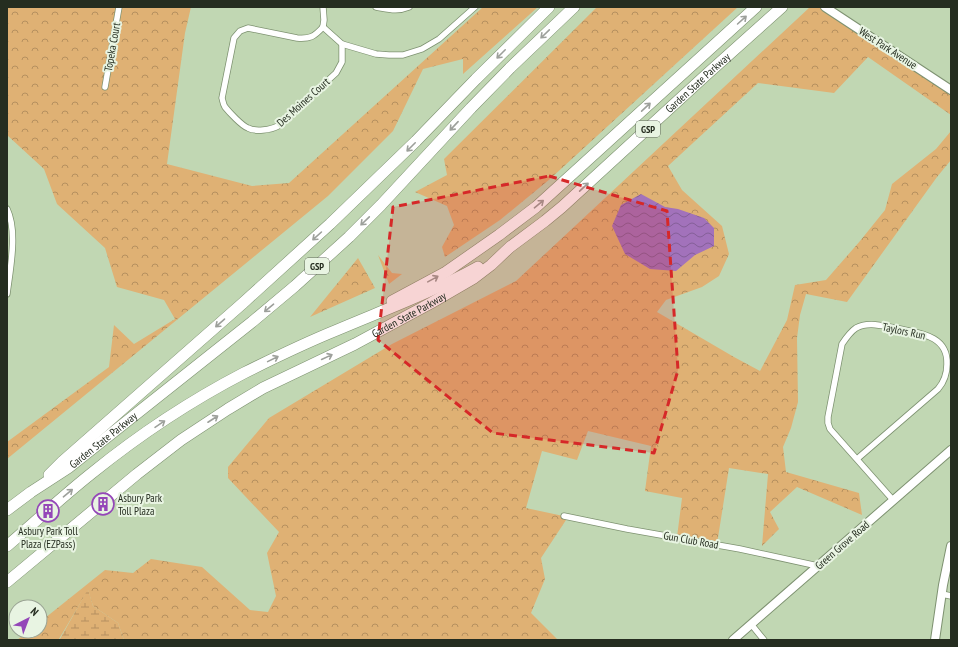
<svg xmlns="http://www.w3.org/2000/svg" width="958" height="647" font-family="'PT Sans Narrow',sans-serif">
	<defs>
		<pattern id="forest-crowns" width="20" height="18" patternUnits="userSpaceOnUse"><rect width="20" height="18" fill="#dfb174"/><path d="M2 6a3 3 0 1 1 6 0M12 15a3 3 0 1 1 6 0" fill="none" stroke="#b5905f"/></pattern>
		<pattern id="wetland-marsh" width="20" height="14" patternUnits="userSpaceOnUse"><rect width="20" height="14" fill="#dfb174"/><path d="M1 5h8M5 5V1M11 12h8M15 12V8" fill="none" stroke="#b5905f"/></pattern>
		<pattern id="water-waves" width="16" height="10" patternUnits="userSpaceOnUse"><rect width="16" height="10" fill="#a272bb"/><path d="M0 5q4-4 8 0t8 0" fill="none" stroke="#845e98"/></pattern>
	</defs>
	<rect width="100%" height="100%" fill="#c1d7b3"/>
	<!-- forest -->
	<g fill="url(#forest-crowns)">
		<polygon points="7,7 191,7 185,33 167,164 252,186 289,183 483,7 538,7 463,74 463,59 423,69 393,131 328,196 7,459 7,442 109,367 114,325 134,344 175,319 164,300 117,287 105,248 57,204 44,169 7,135"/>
		<polygon points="597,7 738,7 550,179 500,220 445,257 442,247 454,225 447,206 415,192 447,175 444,159"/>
		<polygon points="810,7 833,7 829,11 865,38 951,95 951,115 868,57 834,93 758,83 668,166 682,190 722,226 729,254 719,276 702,287 666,300 657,312 734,357 760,371 787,320 795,285 826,280 860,241 885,210 892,184 936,149 951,131 951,160 937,177 847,302 806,294 800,315 797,338 798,402 791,428 783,447 786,472 859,493 862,515 797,487 770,512 779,529 762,546 768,474 729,468 717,544 677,537 682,498 645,491 651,446 588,431 577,460 542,451 526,508 568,517 541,558 545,579 531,613 558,640 124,640 118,623 93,606 88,590 59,639 53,640 17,640 29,631 40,631 40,622 105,570 133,573 151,559 202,567 250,610 268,612 276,596 267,553 279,532 228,478 228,467 269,418 392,344 516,281"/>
		<polygon points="378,255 392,273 402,274 389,284"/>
		<polygon points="358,258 375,288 310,317"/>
	</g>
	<!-- wetland -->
	<polygon fill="url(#wetland-marsh)" points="88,589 93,606 118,623 124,640 53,640 60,639"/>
	<!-- water -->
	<polygon fill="url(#water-waves)" points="641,194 665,207 678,209 704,218 714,228 714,246 695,255 676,271 650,269 625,254 612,226 621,205"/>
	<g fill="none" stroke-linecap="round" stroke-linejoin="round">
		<!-- street casing -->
		<g stroke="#7e9271" stroke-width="7">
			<g id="street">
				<polyline points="323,7 324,20 323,27"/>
				<path d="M376 7C388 9 397 12 409 7"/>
				<path d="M323 27C314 37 310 39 297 38L248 28 240 31 234 38 222 98C223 101 223 104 225 107 229 112 242 126 248 128 255 132 271 130 278 126L336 73 342 62V44"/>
				<polyline points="323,27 342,44 376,54 389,55 403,55 422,49 439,39 475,7"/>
				<polyline points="105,87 119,7"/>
				<path d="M7 209C18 232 10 269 7 294"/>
				<path d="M857 459 938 389C944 382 947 374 947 364 948 334 917 333 895 328 883 326 868 321 856 328 850 332 846 338 842 344L828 417V423L830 429 893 500"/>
				<polyline points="564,516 627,529 740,549 818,566"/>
				<polyline points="942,594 951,596"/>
				<polyline points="751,624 764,640"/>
			</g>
		</g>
		<!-- secondary casing -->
		<g stroke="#7e9271" stroke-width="10">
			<g id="secondary">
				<polyline points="825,7 951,90"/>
				<polyline points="733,640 951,450"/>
				<polyline points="935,640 943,585 951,546"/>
			</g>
		</g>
		<!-- highway casing -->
		<g stroke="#7e9271" stroke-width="12">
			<g id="highway">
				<polyline points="392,301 446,272 499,235 536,207 756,7"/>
				<polyline points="49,475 62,462 243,303 330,224 416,141 476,79 549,7"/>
				<path id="s1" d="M7 510 31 492 68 468 252 322 295 286 349 237 381 205 471 108 510 68 574 7"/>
				<path d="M7 546C35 522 63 496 92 473 139 435 190 401 244 373 274 358 305 343 337 330 384 310 433 292 478 267"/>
				<path id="s2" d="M7 582 137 474 181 440 228 409 263 388 355 344 431 303 474 278 491 265 510 247 545 221 562 207 706 75 782 7"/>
			</g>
		</g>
		<!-- street -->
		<use href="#street" stroke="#fff" stroke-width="5.5"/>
		<!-- secondary -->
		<use href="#secondary" stroke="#fff" stroke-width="8"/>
		<!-- highway -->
		<use href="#highway" stroke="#fff" stroke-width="11"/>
	</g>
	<!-- one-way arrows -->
	<defs><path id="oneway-shaft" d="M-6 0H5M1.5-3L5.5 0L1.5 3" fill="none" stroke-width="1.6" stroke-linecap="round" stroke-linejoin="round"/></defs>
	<g stroke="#9da09b">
		<use href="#oneway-shaft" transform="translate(742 20) rotate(-42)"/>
		<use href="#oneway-shaft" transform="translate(545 34) rotate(136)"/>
		<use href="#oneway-shaft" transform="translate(501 54) rotate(135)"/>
		<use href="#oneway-shaft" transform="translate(646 107) rotate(-43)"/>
		<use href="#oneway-shaft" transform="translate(454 126) rotate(133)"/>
		<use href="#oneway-shaft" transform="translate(411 147) rotate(135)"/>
		<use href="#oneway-shaft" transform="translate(584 187) rotate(-43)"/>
		<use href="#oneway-shaft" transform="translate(539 204) rotate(-40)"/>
		<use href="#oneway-shaft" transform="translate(365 221) rotate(136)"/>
		<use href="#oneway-shaft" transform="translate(317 236) rotate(138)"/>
		<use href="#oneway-shaft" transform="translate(433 279) rotate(-29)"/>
		<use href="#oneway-shaft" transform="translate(269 308) rotate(140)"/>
		<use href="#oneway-shaft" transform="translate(220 323) rotate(139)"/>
		<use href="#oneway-shaft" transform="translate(327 357) rotate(-25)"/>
		<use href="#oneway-shaft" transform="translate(273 359) rotate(-26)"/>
		<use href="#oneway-shaft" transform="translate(213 419) rotate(-33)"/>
		<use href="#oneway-shaft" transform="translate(160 424) rotate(-34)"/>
		<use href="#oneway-shaft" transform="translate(68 493) rotate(-40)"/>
	</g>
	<!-- marked area -->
	<path fill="#d62828" fill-opacity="0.2" stroke="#d62828" stroke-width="3" stroke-dasharray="8 5" stroke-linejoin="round" d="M549 176 667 211 678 370 654 453 493 433 378 340 393 207Z"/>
	<!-- icons -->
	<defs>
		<g id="building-ring" transform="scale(1.15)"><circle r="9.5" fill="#e8f4e2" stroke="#9447b8" stroke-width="1.5"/><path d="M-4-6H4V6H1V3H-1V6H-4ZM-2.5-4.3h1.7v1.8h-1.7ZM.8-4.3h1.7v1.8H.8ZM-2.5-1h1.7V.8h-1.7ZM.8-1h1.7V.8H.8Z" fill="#9447b8"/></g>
	</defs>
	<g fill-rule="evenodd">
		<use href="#building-ring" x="103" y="504"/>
		<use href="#building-ring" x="48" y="511"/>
	</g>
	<g text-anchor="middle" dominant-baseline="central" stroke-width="4" stroke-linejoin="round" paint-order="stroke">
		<!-- shield labels -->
		<g fill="#e8f4e2" stroke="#60695a" stroke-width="1">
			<rect x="636" y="121" width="24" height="16" rx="3"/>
			<rect x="305" y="258" width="24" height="16" rx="3"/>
		</g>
		<g font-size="10" font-weight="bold" fill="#252d20">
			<text x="648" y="129">GSP</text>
			<text x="317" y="266">GSP</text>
		</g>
		<!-- street labels -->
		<g font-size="11" fill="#252d20" stroke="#e8f4e2">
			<text transform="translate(112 47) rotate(-80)">Topeka Court</text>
			<text transform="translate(888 48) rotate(33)">West Park Avenue</text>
			<text stroke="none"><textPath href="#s2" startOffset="857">Garden State Parkway</textPath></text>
			<text transform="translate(303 102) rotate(-42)">Des Moines Court</text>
			<text stroke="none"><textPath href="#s2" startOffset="485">Garden State Parkway</textPath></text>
			<text transform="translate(904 331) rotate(12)">Taylors Run</text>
			<text stroke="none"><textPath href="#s1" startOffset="119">Garden State Parkway</textPath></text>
			<text transform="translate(691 540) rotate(10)">Gun Club Road</text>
			<text transform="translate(842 545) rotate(-41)">Green Grove Road</text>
		</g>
		<!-- poi labels -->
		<g font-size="11" fill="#252d20" stroke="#e8f4e2" text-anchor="start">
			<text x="118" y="498">Asbury Park<tspan x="118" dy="13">Toll Plaza</tspan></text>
			<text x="48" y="531" text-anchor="middle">Asbury Park Toll<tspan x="48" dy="13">Plaza (EZPass)</tspan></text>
		</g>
	</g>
	<!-- border -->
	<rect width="958" height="647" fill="none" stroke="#252d20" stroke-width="16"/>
	<!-- north arrow -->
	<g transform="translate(28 619) rotate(42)"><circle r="19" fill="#e8f4e2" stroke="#9aa494"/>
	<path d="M0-3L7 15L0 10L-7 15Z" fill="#9447b8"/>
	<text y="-6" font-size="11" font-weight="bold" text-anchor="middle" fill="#252d20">N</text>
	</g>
</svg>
